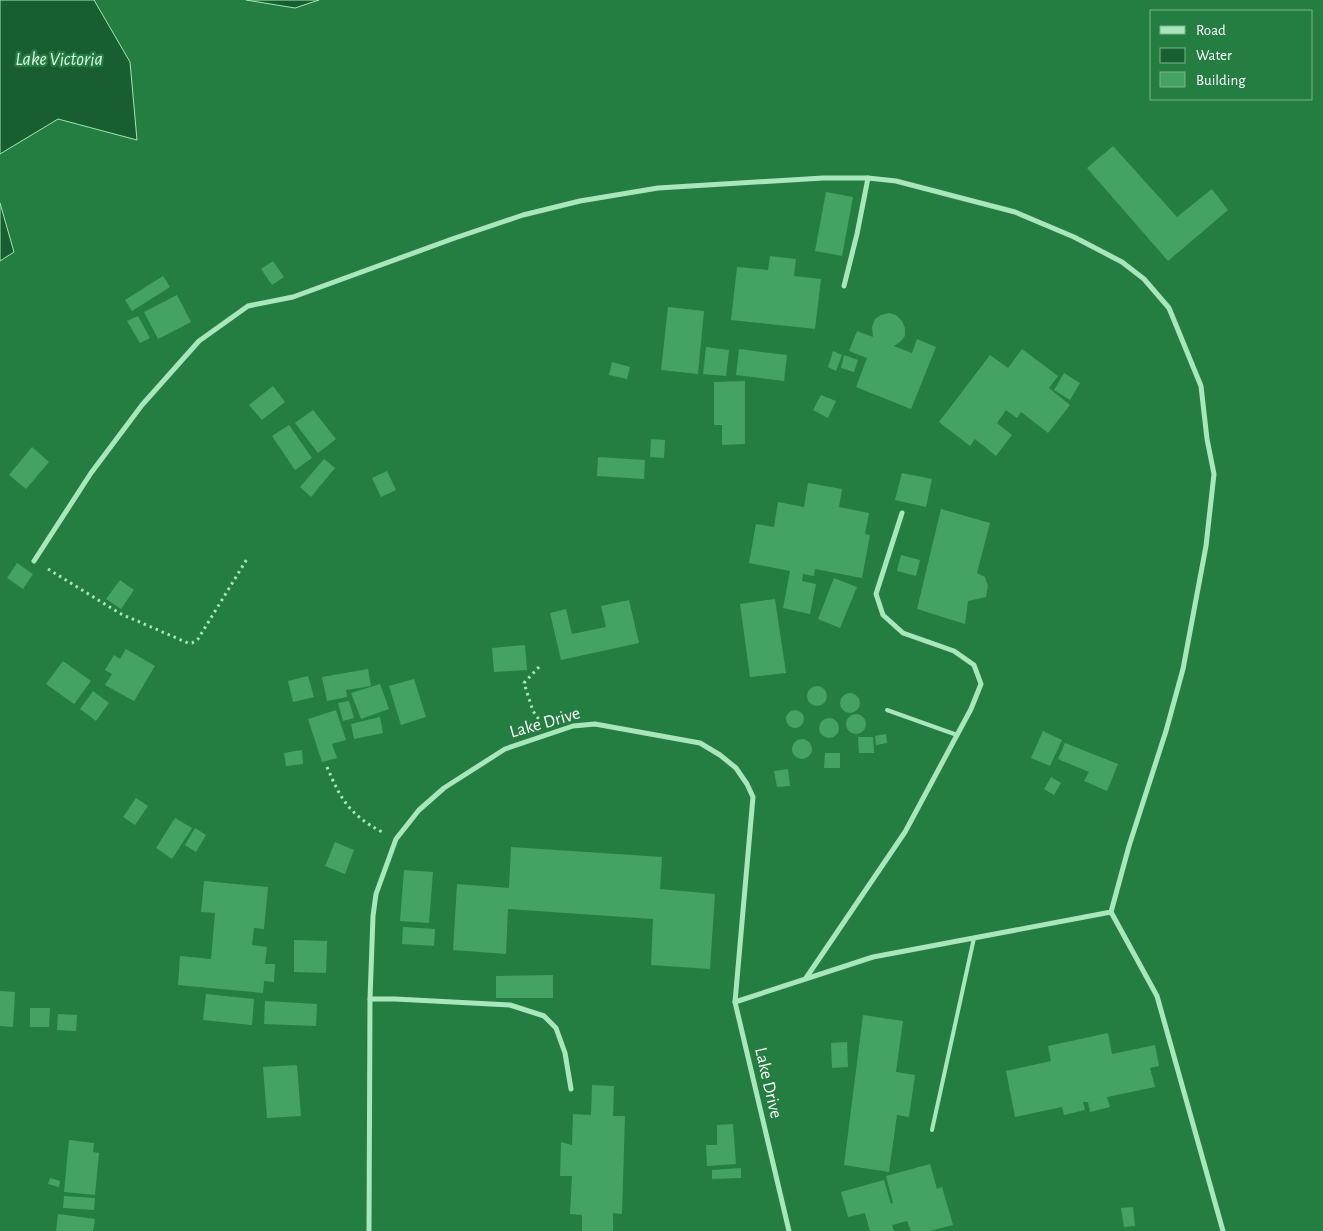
<svg xmlns="http://www.w3.org/2000/svg" width="1323" height="1231" font-family="'Alegreya Sans',sans-serif">
	<rect width="100%" height="100%" fill="#247e41"/>
	<!-- water -->
	<g fill="#195e30" stroke="#9de7b3">
		<polygon points="0,0 94,0 130,62 137,140 58,119 0,154"/>
		<polygon points="246,0 319,0 295,8"/>
		<polygon points="0,203 14,252 0,261"/>
	</g>
	<!-- building -->
	<g fill="#44a362">
		<polygon points="1113,146 1177,217 1212,189 1228,210 1168,261 1087,168"/>
		<polygon points="826,192 853,197 842,256 815,251"/>
		<polygon points="770,256 796,259 794,276 821,279 815,329 731,320 737,267 768,270"/>
		<polygon points="273,261 284,277 272,285 261,269"/>
		<polygon points="163,276 170,287 132,311 125,300"/>
		<polygon points="177,295 191,322 158,339 144,312"/>
		<polygon points="668,307 704,311 698,374 661,370"/>
		<polygon points="889,313 896,315 902,321 905,328 905,336 901,341 894,346 912,353 917,339 936,347 911,409 856,387 867,358 849,351 857,331 873,337 872,327 875,319 881,315"/>
		<polygon points="138,316 150,338 140,343 127,321"/>
		<polygon points="706,347 729,350 726,376 703,374"/>
		<polygon points="739,349 787,355 784,381 736,375"/>
		<polygon points="1022,349 1058,376 1049,388 1070,405 1048,433 1021,412 1017,418 1006,410 997,423 1012,435 996,456 975,439 970,446 939,422 990,355 1008,368"/>
		<polygon points="833,351 842,355 836,371 828,367"/>
		<polygon points="844,355 858,360 854,372 841,368"/>
		<polygon points="612,362 630,367 627,379 609,375"/>
		<polygon points="1064,373 1080,383 1070,400 1054,390"/>
		<polygon points="745,381 745,444 722,445 722,425 714,425 714,382"/>
		<polygon points="273,386 285,402 262,420 249,405"/>
		<polygon points="821,395 836,401 828,418 813,410"/>
		<polygon points="313,410 336,439 318,453 295,423"/>
		<polygon points="289,425 312,458 295,470 272,436"/>
		<polygon points="651,439 665,440 664,458 650,457"/>
		<polygon points="32,447 49,462 26,489 9,475"/>
		<polygon points="598,457 645,460 644,479 597,476"/>
		<polygon points="324,459 335,468 311,497 300,487"/>
		<polygon points="387,471 396,490 381,497 372,478"/>
		<polygon points="902,473 932,479 926,507 895,500"/>
		<polygon points="808,483 842,489 839,507 869,513 865,534 870,535 862,578 815,569 814,576 803,574 802,581 816,584 810,614 783,608 790,571 749,563 756,524 774,527 778,502 804,507"/>
		<polygon points="941,509 990,523 977,573 985,577 988,586 986,597 968,601 965,624 917,609"/>
		<polygon points="901,555 920,560 916,576 897,571"/>
		<polygon points="17,563 33,574 23,589 7,578"/>
		<polygon points="834,578 857,587 840,628 818,619"/>
		<polygon points="120,580 134,590 121,609 106,599"/>
		<polygon points="775,599 786,673 750,677 740,604"/>
		<polygon points="629,600 639,643 561,660 550,613 566,609 572,634 606,627 601,606"/>
		<polygon points="525,645 527,670 494,672 492,648"/>
		<polygon points="126,649 155,666 134,701 105,685 112,674 105,670 114,655 120,659"/>
		<polygon points="63,661 91,681 74,704 46,684"/>
		<polygon points="368,669 371,686 346,690 347,697 327,701 322,677"/>
		<polygon points="308,676 314,697 293,702 288,681"/>
		<polygon points="414,679 426,717 401,725 389,686"/>
		<polygon points="380,684 389,709 361,719 351,693"/>
		<circle cx="817" cy="696" r="10"/>
		<polygon points="93,691 109,703 96,721 80,709"/>
		<circle cx="850" cy="703" r="10"/>
		<polygon points="349,701 354,718 343,721 338,703"/>
		<circle cx="795" cy="719" r="9"/>
		<polygon points="336,710 346,740 332,744 337,758 322,762 308,719"/>
		<circle cx="856" cy="724" r="10"/>
		<polygon points="380,717 383,733 354,739 351,724"/>
		<circle cx="829" cy="728" r="10"/>
		<polygon points="1043,731 1062,740 1050,766 1031,758"/>
		<polygon points="886,734 887,743 876,745 875,736"/>
		<polygon points="858,737 873,737 874,753 859,753"/>
		<circle cx="802" cy="749" r="10"/>
		<polygon points="1065,743 1118,764 1107,791 1084,781 1089,772 1058,759"/>
		<polygon points="302,750 303,764 286,766 284,753"/>
		<polygon points="825,753 840,753 840,768 824,768"/>
		<polygon points="788,769 790,786 777,787 774,771"/>
		<polygon points="1051,777 1061,783 1054,795 1044,789"/>
		<polygon points="136,798 148,806 135,825 123,817"/>
		<polygon points="175,818 192,828 172,859 156,848"/>
		<polygon points="195,828 206,835 196,852 185,845"/>
		<polygon points="335,842 354,850 345,874 325,866"/>
		<polygon points="511,847 662,857 660,889 715,894 710,969 651,965 653,919 508,909 506,954 453,950 457,884 509,888"/>
		<polygon points="404,870 433,872 429,923 400,921"/>
		<polygon points="204,881 268,887 264,929 254,928 252,945 267,947 265,964 275,964 274,982 264,981 263,993 178,985 180,956 211,959 215,913 201,912"/>
		<polygon points="403,927 435,929 434,946 402,944"/>
		<polygon points="294,940 327,941 326,973 294,972"/>
		<polygon points="553,975 553,998 496,998 496,976"/>
		<polygon points="0,991 15,992 13,1027 0,1026"/>
		<polygon points="206,994 254,999 252,1025 203,1020"/>
		<polygon points="265,1001 317,1004 316,1026 264,1024"/>
		<polygon points="30,1008 50,1008 49,1027 30,1027"/>
		<polygon points="58,1014 77,1015 76,1031 57,1030"/>
		<polygon points="863,1015 903,1021 896,1072 915,1075 909,1117 897,1115 889,1172 844,1165"/>
		<polygon points="1108,1033 1112,1054 1155,1045 1159,1066 1150,1068 1155,1087 1107,1097 1110,1107 1090,1112 1088,1102 1083,1102 1085,1110 1064,1115 1062,1107 1015,1117 1006,1071 1051,1061 1048,1046"/>
		<polygon points="847,1042 848,1067 832,1068 831,1043"/>
		<polygon points="297,1065 301,1116 267,1118 263,1067"/>
		<polygon points="592,1085 614,1086 613,1116 625,1116 622,1214 613,1213 613,1231 582,1231 582,1215 570,1214 572,1176 560,1176 561,1142 572,1145 573,1114 591,1115"/>
		<polygon points="733,1124 736,1164 707,1166 706,1145 717,1145 717,1125"/>
		<polygon points="69,1140 94,1143 93,1152 99,1153 95,1195 64,1192"/>
		<polygon points="930,1164 937,1189 942,1187 953,1225 930,1231 911,1231 907,1221 892,1225 894,1231 870,1231 865,1213 848,1217 841,1192 884,1180 891,1204 893,1203 886,1176"/>
		<polygon points="741,1168 741,1178 712,1179 712,1170"/>
		<polygon points="50,1178 60,1181 59,1187 48,1184"/>
		<polygon points="64,1196 95,1198 94,1210 63,1208"/>
		<polygon points="1133,1207 1135,1226 1124,1227 1121,1208"/>
		<polygon points="58,1214 95,1219 93,1231 56,1231"/>
	</g>
	<g fill="none" stroke-linecap="round" stroke-linejoin="round">
		<!-- path -->
		<g stroke="#a9e6bc" stroke-width="3" stroke-dasharray="2.5 4" stroke-linecap="butt">
			<polyline points="48,569 121,614 188,643 192,643 198,639 247,559"/>
			<polyline points="539,667 524,683 533,711 540,721"/>
			<path d="M327 767C341 800 349 814 382 832"/>
		</g>
		<!-- lane -->
		<g stroke="#a9e6bc" stroke-width="4">
			<polyline points="887,710 957,735"/>
			<polyline points="932,1130 974,938"/>
		</g>
		<!-- street -->
		<g stroke="#a9e6bc" stroke-width="5">
			<polyline points="844,286 857,234 868,178"/>
			<polyline points="34,561 91,473 142,405 199,341 248,306 293,297 452,239 523,215 580,201 658,188 823,178 868,178 896,181 1015,212 1074,237 1122,262 1144,279 1169,308 1201,386 1207,439 1214,474 1206,546 1183,669 1166,731 1129,846 1111,912 873,957 735,1002"/>
			<polyline points="1111,912 1157,996 1223,1231"/>
			<polyline points="806,978 905,832 971,709 981,684 974,665 954,651 903,633 883,615 876,594 902,513"/>
			<polyline points="370,999 395,999 510,1005 544,1016 556,1028 565,1053 571,1089"/>
			<polyline points="369,1231 370,999 373,916 376,894 396,839 419,810 444,788 505,749 573,726 595,724 700,743 720,755 736,768 747,784 753,797 735,1002 789,1231"/>
		</g>
	</g>
	<g text-anchor="middle" dominant-baseline="central" stroke-width="4.5" stroke-linejoin="round" paint-order="stroke">
		<!-- street labels -->
		<g font-size="18" fill="#fff" stroke="#247e41">
			<text transform="translate(545 723) rotate(-16)">Lake Drive</text>
			<text transform="translate(768 1083) rotate(77)">Lake Drive</text>
		</g>
		<!-- water labels -->
		<g font-size="19" font-style="italic" fill="#e1f8e8" stroke="#247e41">
			<text x="59" y="59">Lake Victoria</text>
		</g>
	</g>
	<!-- legend -->
	<rect x="1150" y="10" width="162" height="90" fill="#247e41" stroke="#7cb28d"/>
	<rect x="1160" y="26" width="25" height="8" fill="#a9e6bc" stroke="#7cb28d"/>
	<text x="1196" y="35" font-size="15" fill="#ffffff">Road</text>
	<rect x="1160" y="48" width="25" height="15" fill="#195e30" stroke="#7cb28d"/>
	<text x="1196" y="60" font-size="15" fill="#ffffff">Water</text>
	<rect x="1160" y="72" width="25" height="15" fill="#44a362" stroke="#7cb28d"/>
	<text x="1196" y="85" font-size="15" fill="#ffffff">Building</text>
</svg>
